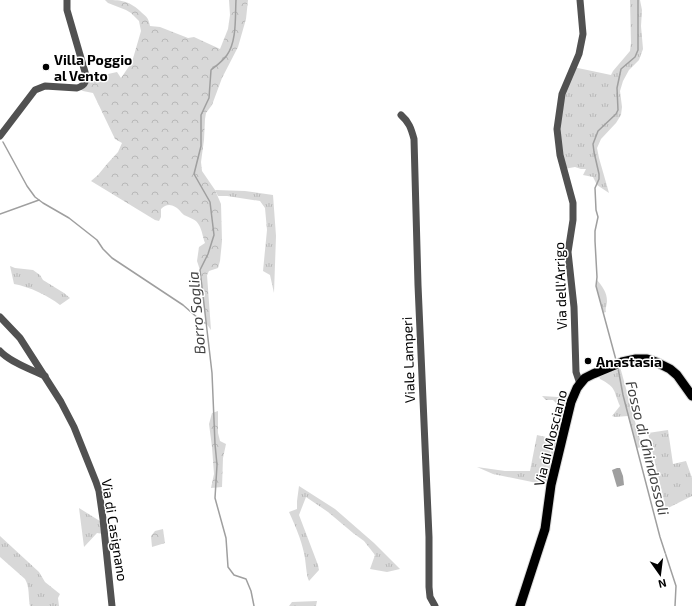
<svg xmlns="http://www.w3.org/2000/svg" width="692" height="606" font-family="'Exo 2',sans-serif">
	<defs>
		<pattern id="grass-tufts" width="24" height="20" patternUnits="userSpaceOnUse"><rect width="24" height="20" fill="#d8d8d8"/><path d="M3 7l-1-3M5 7V3M7 7l1-3M15 17l-1-3M17 17v-4M19 17l1-3" fill="none" stroke="#b8b8b8"/></pattern>
		<pattern id="forest-crowns" width="20" height="18" patternUnits="userSpaceOnUse"><rect width="20" height="18" fill="#d8d8d8"/><path d="M2 6a3 3 0 1 1 6 0M12 15a3 3 0 1 1 6 0" fill="none" stroke="#b8b8b8"/></pattern>
	</defs>
	<rect width="100%" height="100%" fill="#fff"/>
	<!-- grass -->
	<g fill="url(#grass-tufts)">
		<polygon points="630,0 640,0 642,10 641,26 643,49 639,60 629,70 623,81 620,91 622,107 621,115 616,123 601,139 597,148 599,158 609,193 597,185 593,177 583,175 586,169 581,169 575,167 564,169 557,129 562,94 573,67 611,75 613,71 630,51 631,43"/>
		<polygon points="215,190 245,191 273,195 276,236 274,293 270,275 263,271 267,230 265,208 260,201 227,196 218,196"/>
		<path d="M10 266 15 268 33 270 40 275 43 280 64 293 70 298 60 305C47 295 30 287 14 284Z"/>
		<path d="M597 280C602 286 607 292 607 301 607 305 605 308 606 312L603 313 596 286Z"/>
		<path d="M619 363 642 447 637 448 628 416 615 417 612 416 620 406C613 390 617 388 600 379L598 372Z"/>
		<polygon points="668,430 673,464 686,461 692,478 692,496 666,509 648,433"/>
		<polygon points="537,435 554,439 546,465 547,469 537,483 493,474 477,467 505,471 530,471"/>
		<path d="M299 486 335 509 374 543 400 569 387 572 370 569 375 555 364 541 353 533 328 512 306 497 299 515 318 565 319 570 309 581C306 575 306 561 304 553 301 539 295 525 289 512L297 509V501Z"/>
		<polygon points="79,508 103,523 104,534 97,533 84,547"/>
		<path d="M0 536 39 572 45 582 60 594 58 598 59 606H30C28 596 30 588 25 579L0 557Z"/>
	</g>
	<!-- forest -->
	<g fill="url(#forest-crowns)">
		<path d="M105 0C120 0 128 0 140 11 146 17 148 16 150 26L160 27 188 38 194 37 220 49 228 29 230 15 229 0H248L246 19 238 47 222 78 212 105 206 113 205 119 204 140 201 162 202 171 215 190 221 204 222 241 220 261 218 268 209 271 207 275 211 330 206 323 200 270 197 261 199 247 205 243C203 238 202 230 199 225 196 219 190 218 184 215 181 213 180 210 177 208 171 204 166 204 161 209V217L159 221 155 220 91 181 98 175 107 164 118 152 122 143 115 139 93 93 83 91 77 88 86 79 117 72 121 78 132 62 141 31 139 21 131 13 126 10 108 3Z"/>
		<polygon points="542,396 573,398 551,485 537,483 547,469 546,466 551,451 561,408 553,400 546,400"/>
		<polygon points="218,411 218,433 220,441 226,444 223,458 222,487 211,488 214,474 212,447 209,424 212,413"/>
		<polygon points="163,529 165,543 152,547 151,536 155,531"/>
		<polygon points="317,601 316,606 289,606 292,602"/>
	</g>
	<!-- water -->
	<polygon fill="#9f9f9f" points="617,468 620,468 623,476 624,485 617,487 612,470"/>
	<g fill="none" stroke-linecap="round" stroke-linejoin="round">
		<!-- stream -->
		<g stroke="#9f9f9f" stroke-width="1.5">
			<path d="M236 0C235 17 237 41 227 55 223 61 216 66 211 70L209 98 201 115V146L194 174 210 202 214 235 208 254 200 270 212 373 215 444 217 465 215 498 226 538 228 567 234 575 246 579 251 591 254 606"/>
			<polyline points="3,142 27,186 35,197 43,203 69,218 97,240 103,249 112,258 183,305 199,319 205,323"/>
			<polyline points="0,214 39,200"/>
			<polyline points="616,360 596,286 597,277 595,241 595,231 598,217 596,210 595,188 599,179 599,174 594,152 593,144 598,131 616,114 618,110 617,88 621,69 635,57 638,50 638,0"/>
			<polyline points="618,368 623,395 660,537 676,586 675,606"/>
		</g>
		<!-- major casing -->
		<g stroke="#dbdbdb" stroke-width="11">
			<polyline id="major" points="520,606 545,529 551,485 571,402 577,388 580,384 585,378 593,374 622,362 636,359 647,359 656,362 670,369 677,375 692,396"/>
		</g>
		<!-- minor -->
		<g stroke="#515151" stroke-width="7">
			<path d="M401 115C409 122 411 128 414 139L418 285 429 537V587L430 597 435 606"/>
			<path d="M0 136 35 90 45 86 77 88C87 85 86 80 85 72L67 10V0"/>
			<polyline points="0,317 20,338 45,377 61,402 74,427 96,482 99,491 103,519 112,606"/>
			<path d="M0 351C10 362 32 370 45 376"/>
			<polyline points="580,384 576,372 574,307 568,252 573,220 573,203 560,155 557,129 562,94 579,54 583,34 580,0"/>
		</g>
		<!-- major -->
		<use href="#major" stroke="#000" stroke-width="9"/>
	</g>
	<!-- markers -->
	<g fill="#000" stroke="#fff" stroke-width="1.5">
		<circle cx="46" cy="67" r="4"/>
		<circle cx="588" cy="361" r="4"/>
	</g>
	<g text-anchor="middle" dominant-baseline="central" stroke-width="3" stroke-linejoin="round" paint-order="stroke">
		<!-- poi labels -->
		<g font-size="14" font-weight="bold" fill="#000" stroke="#fff" text-anchor="start">
			<text x="54" y="59">Villa Poggio<tspan x="54" dy="16">al Vento</tspan></text>
			<text x="596" y="361">Anastasia</text>
		</g>
		<!-- street labels -->
		<g font-size="14" fill="#000" stroke="#fff">
			<text transform="translate(560 286) rotate(-92)">Via dell'Arrigo</text>
			<text transform="translate(408 360) rotate(-92)">Viale Lamperi</text>
			<text transform="translate(550 438) rotate(-76)">Via di Mosciano</text>
			<text transform="translate(115 530) rotate(81)">Via di Casignano</text>
		</g>
		<!-- water labels -->
		<g font-size="15" font-style="italic" fill="#404040" stroke="#fff">
			<text transform="translate(196 313) rotate(-95)">Borro Soglia</text>
			<text transform="translate(648 448) rotate(76)">Fosso di Ghindossoli</text>
		</g>
	</g>
	<!-- north arrow -->
	<g transform="translate(660 574) rotate(166)" stroke="#ffffff" stroke-width="3" paint-order="stroke">
	<path d="M0-3L7 15L0 10L-7 15Z" fill="#000000"/>
	<text y="-6" font-size="11" font-weight="bold" text-anchor="middle" fill="#000000">N</text>
	</g>
</svg>
